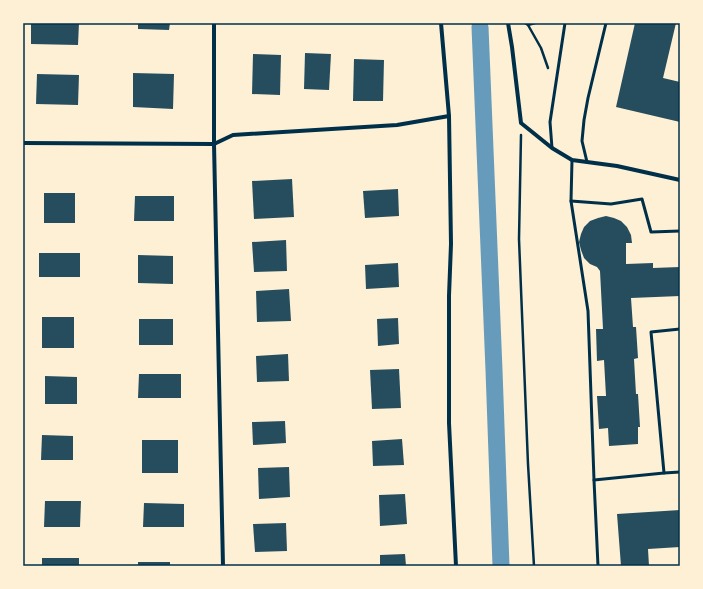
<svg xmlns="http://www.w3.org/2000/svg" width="703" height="589" font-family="'PT Sans',sans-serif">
	<rect width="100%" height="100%" fill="#fdf0d5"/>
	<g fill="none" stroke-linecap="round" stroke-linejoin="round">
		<!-- canal -->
		<polyline stroke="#669bbc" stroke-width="17" points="480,27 494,370 501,566"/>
	</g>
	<!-- building -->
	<g fill="#264d5e">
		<polygon points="31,23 79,23 78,45 31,44"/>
		<polygon points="138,23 170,23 169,30 138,29"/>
		<polygon points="635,23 676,23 663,78 680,82 680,122 616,107"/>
		<polygon points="305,53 331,54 329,90 304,89"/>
		<polygon points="253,54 281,55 280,95 252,94"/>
		<polygon points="354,59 384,60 383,101 353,101"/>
		<polygon points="133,73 174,74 173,109 133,107"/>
		<polygon points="37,74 79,75 78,105 36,104"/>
		<polygon points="292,179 294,217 254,219 252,181"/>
		<polygon points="398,189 399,216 365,218 363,191"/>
		<rect x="44" y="193" width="31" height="30"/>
		<polygon points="135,196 174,196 174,221 134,221"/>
		<polygon points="606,216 614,218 621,221 627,227 631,235 632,243 626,243 626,264 653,263 653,268 680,267 680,296 631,298 633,327 636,327 638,358 634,359 636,394 638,394 640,427 638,427 638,444 609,446 608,428 599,429 597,396 606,396 604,360 597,361 596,329 603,329 600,271 597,267 590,264 584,258 581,250 579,242 581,234 584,227 590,221 598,218"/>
		<polygon points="286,240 287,271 254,272 252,242"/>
		<rect x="39" y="253" width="41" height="24"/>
		<polygon points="138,255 173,256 173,284 138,283"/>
		<polygon points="398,263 399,287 366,289 365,265"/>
		<polygon points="289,289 291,321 257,322 256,291"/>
		<rect x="42" y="317" width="32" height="31"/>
		<polygon points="398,318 399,344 378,346 377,319"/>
		<rect x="139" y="319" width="34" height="26"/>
		<polygon points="288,354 289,381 257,382 256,356"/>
		<polygon points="399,369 401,408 372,409 370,370"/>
		<polygon points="139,374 181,374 181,398 138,398"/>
		<polygon points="45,376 77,377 77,404 45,404"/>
		<polygon points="285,421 286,443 253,445 252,422"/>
		<polygon points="42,435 73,436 73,460 41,460"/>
		<polygon points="402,439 404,465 373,466 372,441"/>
		<rect x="142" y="440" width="36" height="33"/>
		<polygon points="289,467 290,497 259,499 258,468"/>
		<polygon points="405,494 407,524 380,526 379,495"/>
		<polygon points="45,501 81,501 80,527 44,527"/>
		<polygon points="144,503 184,504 184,527 143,527"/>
		<polygon points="680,510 680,547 648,549 649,566 621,566 617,514"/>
		<polygon points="286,523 287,551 255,552 253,524"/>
		<polygon points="405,554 406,566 380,566 380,555"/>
		<rect x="42" y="558" width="37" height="8"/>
		<rect x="138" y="562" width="32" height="4"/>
	</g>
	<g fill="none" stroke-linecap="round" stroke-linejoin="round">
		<!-- path -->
		<g stroke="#003049" stroke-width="2.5">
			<polyline points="525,23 528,25 541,48 548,68"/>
			<polyline points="528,25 535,23"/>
			<polyline points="521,135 519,239 528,464 534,566"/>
		</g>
		<!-- service -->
		<g stroke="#003049" stroke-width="3">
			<polyline points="552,148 550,122 565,23"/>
			<polyline points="572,160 571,201 588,311 594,480 598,566"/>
			<polyline points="587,162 582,141 584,120 588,98 606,23"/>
			<polyline points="571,201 611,204 642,199 651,232 680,231"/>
			<polyline points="664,473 680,472"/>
			<polyline points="594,480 664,473 651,332 680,329"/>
		</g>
		<!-- minor -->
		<g stroke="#003049" stroke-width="4">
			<polyline points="214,23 214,144 223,566"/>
			<polyline points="441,23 449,116 451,244 449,296 449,423 456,566"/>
			<polyline points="508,23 512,47 521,123 552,148 572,160 617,166 680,180"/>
			<polyline points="23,143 214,144 233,135 397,125 449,116"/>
		</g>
	</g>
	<!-- border -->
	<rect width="703" height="589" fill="none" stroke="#fdf0d5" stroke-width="48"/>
	<rect x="24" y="24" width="655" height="541" fill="none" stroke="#003049" stroke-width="1.5"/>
</svg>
